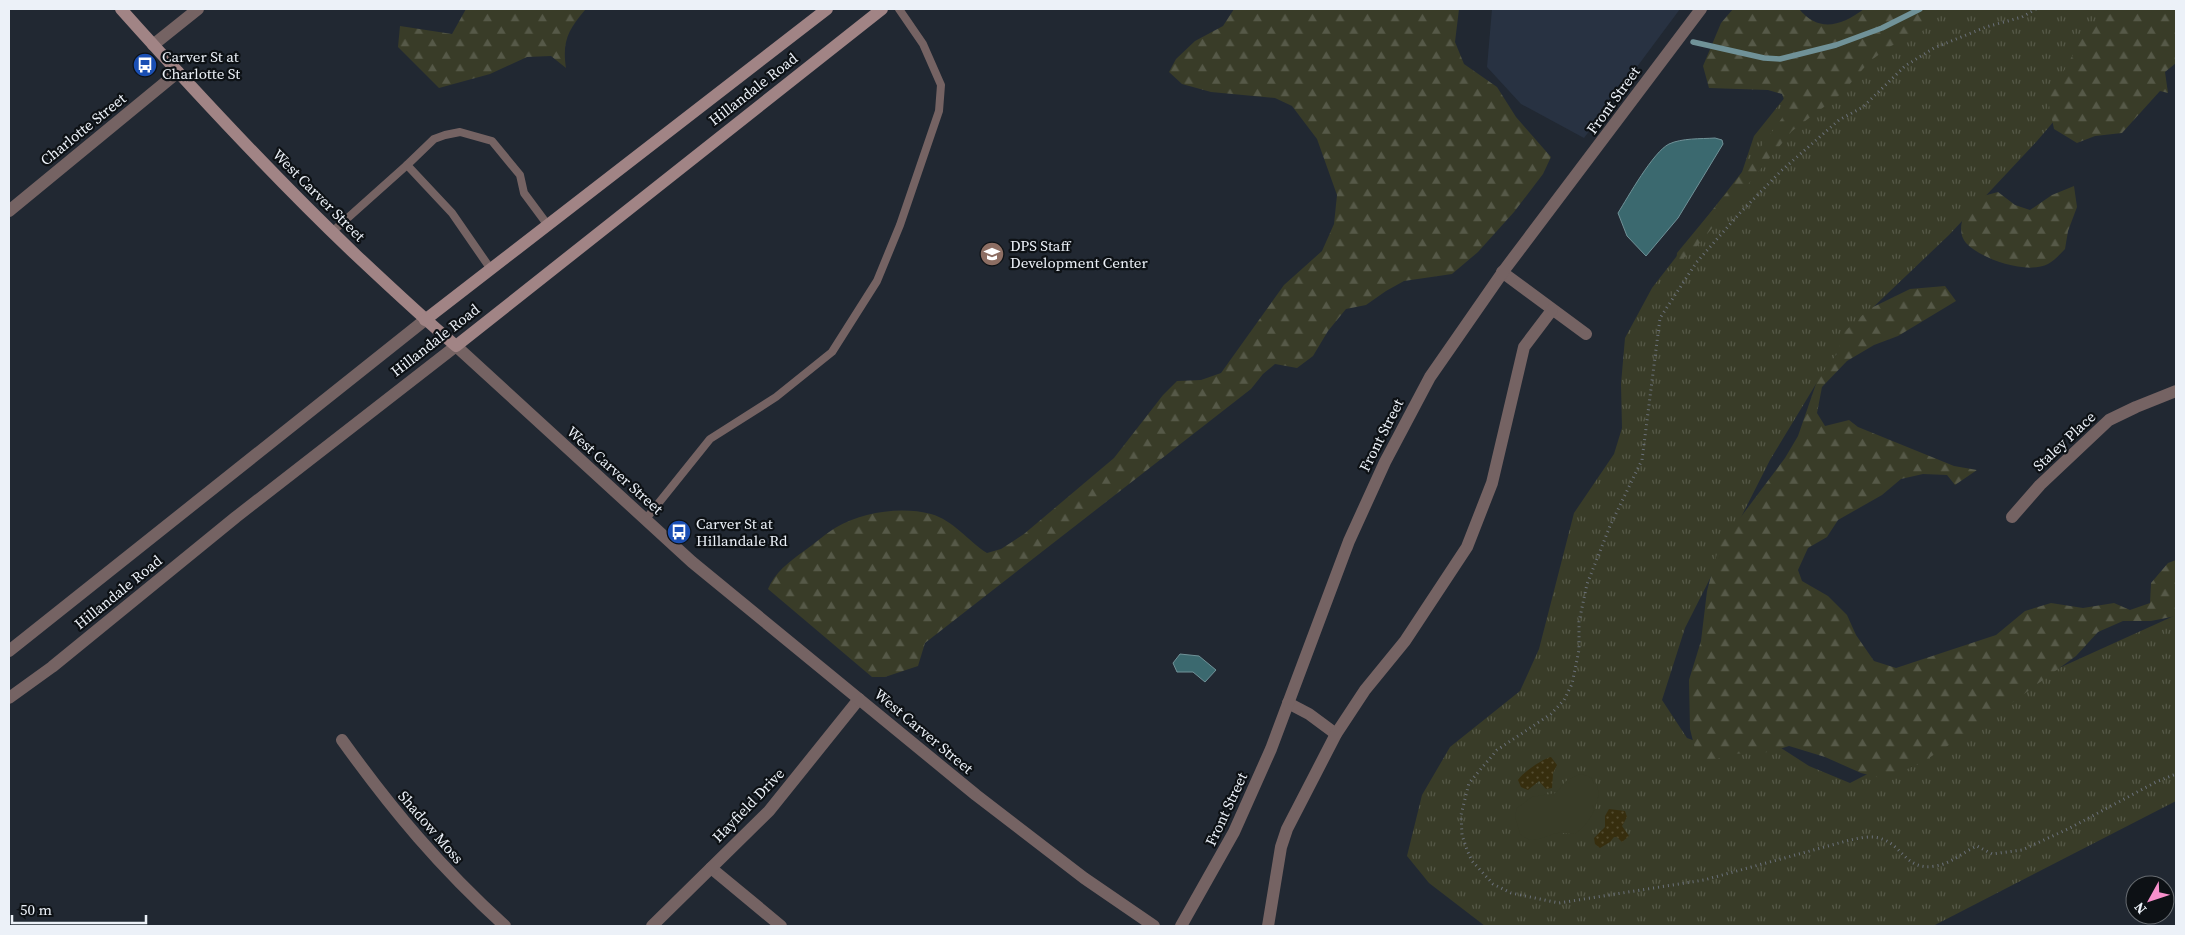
<svg xmlns="http://www.w3.org/2000/svg" width="2185" height="935" font-family="'Source Serif 4',serif">
	<defs>
		<pattern id="grass-tufts" width="24" height="20" patternUnits="userSpaceOnUse" patternTransform="scale(1.25)"><rect width="24" height="20" fill="#393c28"/><path d="M3 7l-1-3M5 7V3M7 7l1-3M15 17l-1-3M17 17v-4M19 17l1-3" fill="none" stroke="#565948"/></pattern>
		<pattern id="forest-firs" width="22" height="20" patternUnits="userSpaceOnUse" patternTransform="scale(1.25)"><rect width="22" height="20" fill="#393c28"/><path d="M5 1l3.5 6h-7zM16 11l3.5 6h-7z" fill="#565948"/></pattern>
		<pattern id="sand-dots" width="8" height="8" patternUnits="userSpaceOnUse" patternTransform="scale(1.25)"><rect width="8" height="8" fill="#372e0e"/><path d="M2 2h.1M6 6h.1" fill="none" stroke="#544d32" stroke-width="1.8" stroke-linecap="round"/></pattern>
	</defs>
	<rect width="100%" height="100%" fill="#212832"/>
	<!-- built -->
	<polygon fill="#283242" points="1492,9 1680,9 1584,138 1521,104 1487,67"/>
	<!-- grass -->
	<polygon fill="url(#grass-tufts)" points="1917,9 2150,9 2037,141 1949,235 1866,314 1819,379 1770,460 1685,628 1662,700 1687,738 1720,750 1778,746 1809,766 1850,783 1918,748 2017,687 2176,615 2176,801 1933,926 1485,926 1429,883 1407,856 1422,795 1450,747 1520,691 1539,649 1574,513 1614,454 1622,428 1621,384 1625,338 1652,288 1742,172 1754,136 1786,96"/>
	<!-- forest -->
	<g fill="url(#forest-firs)">
		<path d="M466 9H606L585 10C568 30 562 42 566 68L551 56 527 57 490 74 439 88 398 47 400 26 452 34Z"/>
		<path d="M1234 9H1459L1455 42 1464 64 1497 87 1516 117 1551 157 1543 174 1514 212 1478 252 1452 274 1404 281 1386 291 1366 305 1346 309 1328 331 1313 356 1297 368 1275 364 1263 374 1251 389 925 643 918 666 885 677H872L768 589C775 572 789 562 804 551 814 544 824 535 835 528 862 512 901 506 931 514 953 520 968 541 987 553L1001 549 1024 534 1114 458 1163 395 1177 381 1201 380 1221 373 1284 285 1322 251 1334 224 1337 195 1317 139 1292 106 1275 98 1211 92 1182 84 1169 72 1176 59 1195 41 1223 26Z"/>
		<path d="M1733 9H1799C1819 33 1841 26 1864 9H1947L1924 30 1891 46 1870 61 1841 94 1792 131 1694 250 1676 264 1677 253 1729 190 1788 110 1782 94 1768 90 1709 88 1703 66 1721 23Z"/>
		<polygon points="2122,9 2176,9 2176,63 2165,72 2168,93 2160,91 2122,133 2095,136 2077,143 2054,129 2048,100 2082,38 2096,20"/>
		<path d="M2074 186 2077 207 2068 231 2065 249C2060 254 2054 261 2048 264 2027 275 1981 259 1966 243 1954 230 1966 203 1980 197 1985 195 1992 194 1998 192L2015 205 2030 210 2052 195Z"/>
		<polygon points="1945,286 1956,301 1898,336 1874,345 1847,361 1822,387 1817,413 1825,426 1849,420 1858,427 1954,466 1977,470 1955,485 1947,475 1923,474 1901,479 1882,495 1838,520 1827,537 1808,548 1798,570 1802,581 1828,596 1847,615 1856,635 1874,661 1896,668 1996,635 2025,611 2051,603 2083,608 2114,603 2130,610 2150,603 2151,583 2168,563 2176,560 2176,616 2151,621 2123,621 2098,632 2076,656 1991,718 1921,763 1884,779 1861,773 1825,757 1789,746 1770,752 1731,754 1708,762 1696,753 1690,729 1689,680 1701,641 1707,591 1719,546 1785,458 1798,436 1818,378 1837,354 1844,332 1869,309 1910,289"/>
	</g>
	<!-- sand -->
	<g fill="url(#sand-dots)">
		<path d="M1551 757 1557 765 1553 773 1552 788 1546 789 1539 781 1528 790 1521 787 1518 780C1522 773 1544 758 1551 757Z"/>
		<polygon points="1609,809 1625,811 1627,817 1622,826 1629,836 1622,842 1617,837 1614,837 1610,842 1600,848 1595,844 1594,838 1605,827 1605,816"/>
	</g>
	<!-- pitch -->
	<path fill="#393c28" d="M1580 774C1614 778 1594 824 1574 834 1569 834 1563 832 1558 833 1542 836 1534 846 1520 834L1515 816 1517 808 1532 797 1556 793 1566 781Z"/>
	<!-- water -->
	<g fill="#3b696f" stroke="#709298">
		<path d="M1715 138 1722 140 1723 144 1678 218 1646 256 1627 236 1618 213C1628 197 1653 152 1669 144 1682 138 1700 139 1715 138Z"/>
		<polygon points="1180,654 1199,656 1216,670 1205,682 1193,672 1177,672 1173,663"/>
	</g>
	<g fill="none" stroke-linecap="round" stroke-linejoin="round">
		<!-- stream -->
		<polyline stroke="#709298" stroke-width="5.5" points="1693,42 1764,58 1780,59 1836,45 1882,28 1920,9"/>
		<!-- path -->
		<path stroke="#6b717a" stroke-width="3" stroke-dasharray="1 4" stroke-linecap="butt" d="M2036 9 2022 17 1986 27 1934 48 1905 66 1863 107 1839 120 1781 171 1739 214 1696 263 1660 318 1642 460 1610 526 1587 584 1579 622V650L1572 684 1564 700 1551 714 1497 750 1469 783 1461 815 1462 835 1467 850 1472 861 1493 884 1511 893 1559 903 1704 880 1850 840C1860 838 1872 835 1882 839 1903 846 1906 871 1935 866 1951 864 1963 852 1977 846L1992 854 2022 850 2068 829 2156 782 2176 774"/>
		<!-- service -->
		<g stroke="#756363" stroke-width="8">
			<polyline points="407,165 434,139 445,135 460,132 492,141 520,175 524,193 547,224"/>
			<polyline points="332,232 407,165 452,213 490,268"/>
			<polyline points="645,520 710,439 776,397 832,352 877,281 900,225 939,111 941,85 923,44 899,9"/>
		</g>
		<!-- minor -->
		<g stroke="#756363" stroke-width="12">
			<polyline points="153,45 198,9"/>
			<polyline points="9,211 178,72"/>
			<polyline points="1502,272 1586,334"/>
			<polyline points="2012,517 2040,485 2109,420 2136,407 2176,391"/>
			<polyline points="1288,703 1309,714 1336,734"/>
			<path d="M342 740C393 811 440 867 505 926"/>
			<polyline points="711,868 781,926"/>
			<polyline points="652,926 769,811 859,699"/>
			<polyline points="1181,926 1234,832 1271,749 1349,541 1385,462 1430,377 1505,269 1701,9"/>
			<polyline points="1268,926 1281,847 1287,829 1336,734 1365,690 1405,641 1467,547 1492,483 1524,347 1552,310"/>
		</g>
		<!-- tertiary -->
		<g stroke="#756363" stroke-width="12">
			<polyline points="9,651 425,320"/>
			<polyline points="9,698 52,667 236,517 456,346 692,562 976,795 1084,878 1154,926"/>
		</g>
		<!-- secondary -->
		<g stroke="#a18485" stroke-width="12">
			<path d="M121 9C197 94 275 178 357 256 390 287 422 317 456 346L882 9"/>
			<polyline points="425,320 827,9"/>
		</g>
	</g>
	<!-- icons -->
	<defs>
		<g id="bus-disc" transform="scale(1.25)"><circle r="9.5" fill="#1a4fb4" stroke="#0d1115"/><path d="M-5-6H5V4H4V6H2V4H-2V6H-4V4H-5ZM-3.5-4V0h7V-4ZM-3.5 1.2v1.5H-2V1.2ZM2 1.2v1.5H3.5V1.2Z" fill="#fff"/></g>
		<g id="school-disc" transform="scale(1.25)"><circle r="9.5" fill="#8d6e63" stroke="#0d1115"/><path d="M0-5L7-2L0 1L-7-2ZM-4 1L0 2.5L4 1V4Q0 6-4 4Z" fill="#fff"/></g>
	</defs>
	<g fill-rule="evenodd">
		<use href="#bus-disc" x="145" y="65"/>
		<use href="#school-disc" x="992" y="254"/>
		<use href="#bus-disc" x="679" y="532"/>
	</g>
	<g text-anchor="middle" dominant-baseline="central" stroke-width="4.5" stroke-linejoin="round" paint-order="stroke">
		<!-- poi labels -->
		<g font-size="15" fill="#ecf1f8" stroke="#0d1115" text-anchor="start">
			<text x="162" y="56">Carver St at<tspan x="162" dy="17">Charlotte St</tspan></text>
			<text x="1010" y="245">DPS Staff<tspan x="1010" dy="17">Development Center</tspan></text>
			<text x="696" y="523">Carver St at<tspan x="696" dy="17">Hillandale Rd</tspan></text>
		</g>
		<!-- street labels -->
		<g font-size="15" fill="#ecf1f8" stroke="#0d1115">
			<text transform="translate(753 89) rotate(-38)">Hillandale Road</text>
			<text transform="translate(1613 100) rotate(-54)">Front Street</text>
			<text transform="translate(83 129) rotate(-39)">Charlotte Street</text>
			<text transform="translate(319 195) rotate(45)">West Carver Street</text>
			<text transform="translate(435 340) rotate(-38)">Hillandale Road</text>
			<text transform="translate(1381 435) rotate(-63)">Front Street</text>
			<text transform="translate(2064 441) rotate(-43)">Staley Place</text>
			<text transform="translate(615 470) rotate(42)">West Carver Street</text>
			<text transform="translate(118 592) rotate(-39)">Hillandale Road</text>
			<text transform="translate(924 731) rotate(40)">West Carver Street</text>
			<text transform="translate(748 805) rotate(-46)">Hayfield Drive</text>
			<text transform="translate(1226 809) rotate(-65)">Front Street</text>
			<text transform="translate(431 827) rotate(49)">Shadow Moss</text>
		</g>
	</g>
	<!-- border -->
	<rect width="2185" height="935" fill="none" stroke="#ecf1f8" stroke-width="20"/>
	<!-- north arrow -->
	<g transform="translate(2150 900) rotate(230)"><circle r="24" fill="#0d1115" stroke="#666b70"/>
	<path d="M0-4L9 19L0 12L-9 19Z" fill="#f890cc"/>
	<text y="-8" font-size="14" font-weight="bold" text-anchor="middle" fill="#ecf1f8">N</text>
	</g>
	<!-- scale -->
	<path d="M12 915v8h134v-8" fill="none" stroke="#ecf1f8" stroke-width="2.5"/>
	<text x="20" y="915" font-size="15" fill="#ecf1f8" stroke="#0d1115" stroke-width="4" paint-order="stroke">50 m</text>
</svg>
